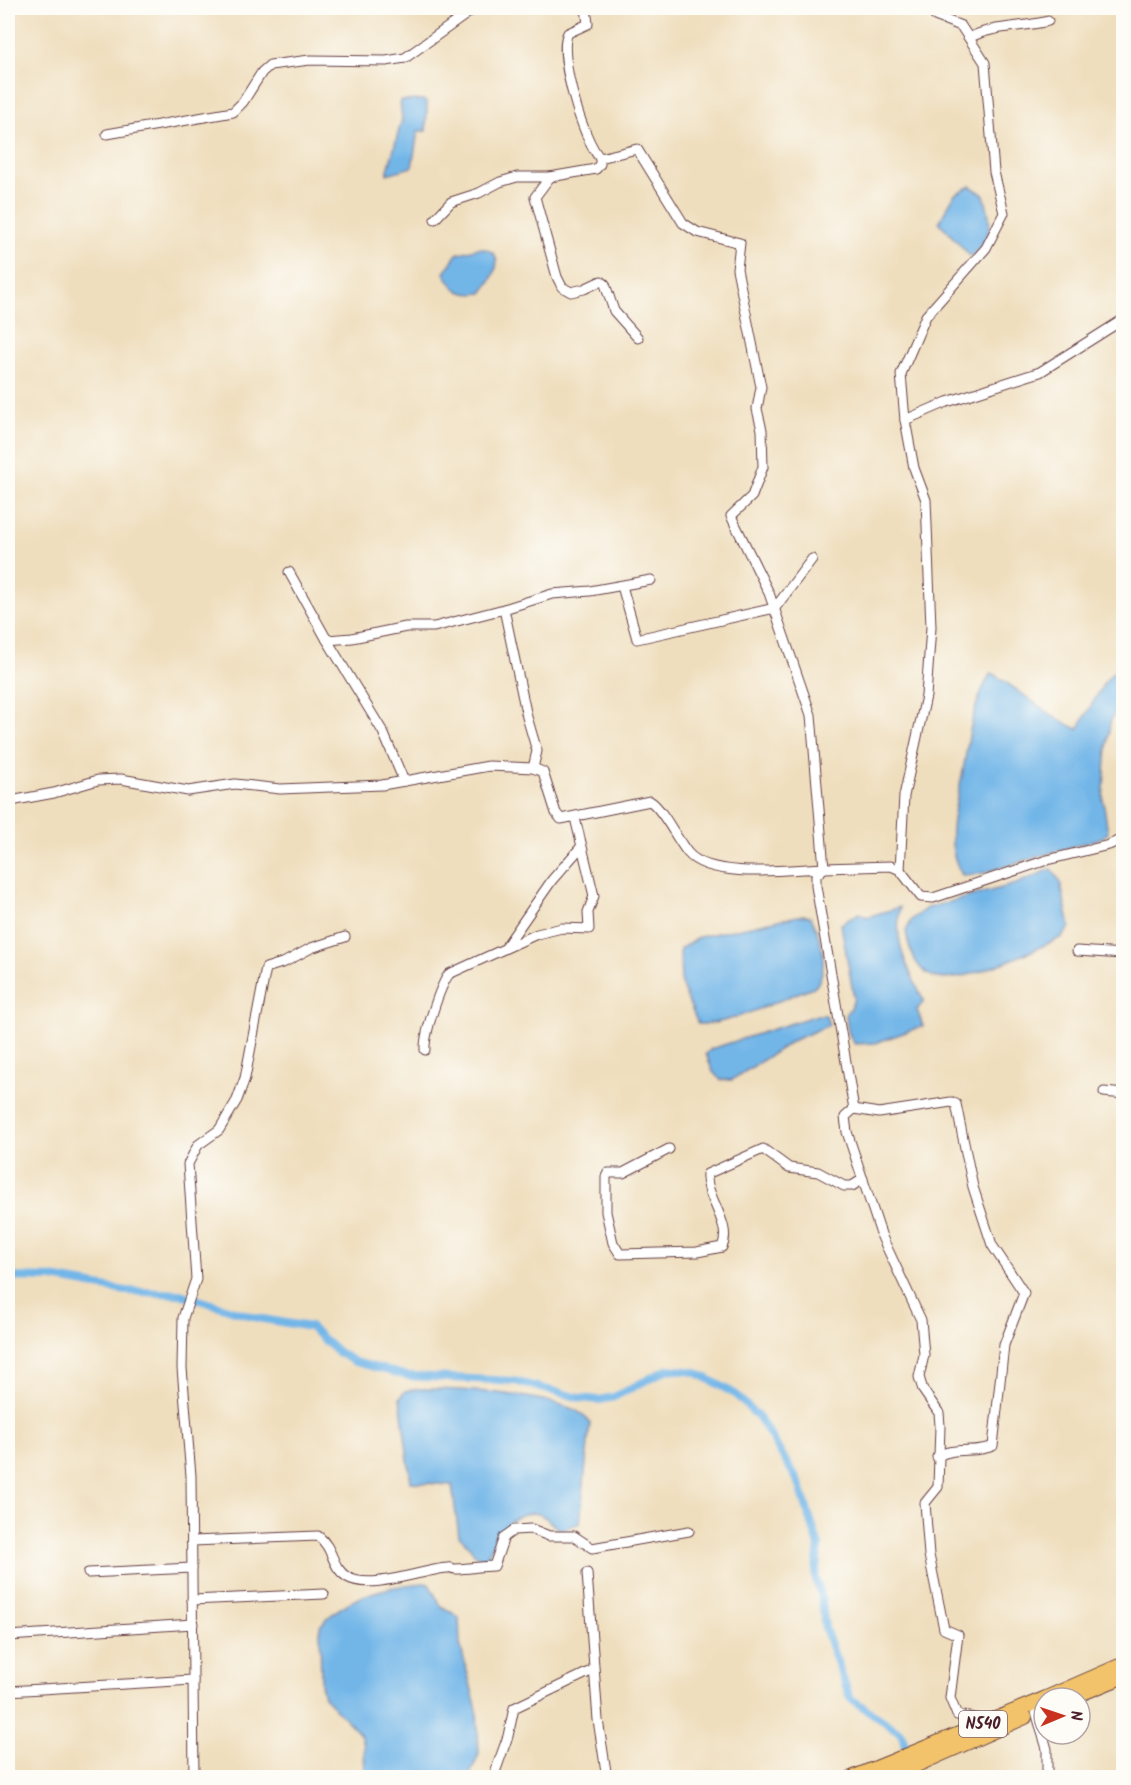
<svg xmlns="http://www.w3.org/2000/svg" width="1131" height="1785" font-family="Kalam,sans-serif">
	<rect width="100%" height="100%" fill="#fdfcf7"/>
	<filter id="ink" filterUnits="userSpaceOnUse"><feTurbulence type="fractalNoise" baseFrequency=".0167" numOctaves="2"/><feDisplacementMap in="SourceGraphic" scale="12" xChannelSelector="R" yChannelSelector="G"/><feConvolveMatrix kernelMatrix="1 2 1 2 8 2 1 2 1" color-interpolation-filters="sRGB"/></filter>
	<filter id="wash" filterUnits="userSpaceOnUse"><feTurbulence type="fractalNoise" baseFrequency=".008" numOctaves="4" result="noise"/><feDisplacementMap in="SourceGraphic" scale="24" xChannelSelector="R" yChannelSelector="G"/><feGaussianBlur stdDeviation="1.35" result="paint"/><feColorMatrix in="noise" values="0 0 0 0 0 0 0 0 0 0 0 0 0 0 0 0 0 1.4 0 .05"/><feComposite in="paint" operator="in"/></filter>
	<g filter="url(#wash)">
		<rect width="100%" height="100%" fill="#efdebd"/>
		<!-- water -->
		<g fill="#72b6e8" stroke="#5e6a8a" stroke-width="1.5">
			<polygon points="423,100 427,103 426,131 418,131 412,167 387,174 402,119 400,101"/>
			<path d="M970 186 984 195C993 225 993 234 971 257L939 222 955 194Z"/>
			<path d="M479 248C510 251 493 279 482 293 461 296 454 291 444 273L457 254Z"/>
			<path d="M1123 661V692L1110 723 1107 747 1103 799 1108 833 1101 838 979 874 962 875C942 841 956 807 963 771 969 737 972 704 991 673 1021 690 1045 715 1078 729L1104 683Z"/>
			<path d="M1051 869 1060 881 1070 927 1062 937C1036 949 964 984 938 978 917 974 909 950 906 931L912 919 927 908 1016 884Z"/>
			<path d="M900 907C893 944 908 969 924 1001L917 1010 923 1026 875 1043 855 1044C847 1035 847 1025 846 1013L851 1008 854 998 841 924 859 913 867 917Z"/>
			<path d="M803 915 811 917C821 938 830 966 816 986 784 997 730 1026 698 1024L681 984 680 949 699 937Z"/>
			<polygon points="817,1015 826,1015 829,1025 794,1040 732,1080 721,1080 713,1072 706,1054 711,1049"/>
			<path d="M417 1389C449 1388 578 1394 590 1423L580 1523 561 1530C553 1527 547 1516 539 1514 510 1508 495 1538 486 1559 473 1558 469 1543 459 1536L452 1485 411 1482 400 1398 405 1391Z"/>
			<path d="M424 1583 429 1584 441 1606 459 1617 460 1644 477 1710 479 1754 469 1777H365L364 1745 360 1734 324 1697 321 1684 320 1626C345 1597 385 1586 424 1583Z"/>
		</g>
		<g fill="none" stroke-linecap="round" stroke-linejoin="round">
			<!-- canal -->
			<polyline stroke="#72b6e8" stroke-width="8" points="8,1277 52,1278 126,1291 180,1294 257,1318 310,1327 338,1352 355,1362 408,1376 514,1381 580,1398 599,1400 614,1397 668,1369 695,1372 705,1377 735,1394 760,1419 799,1483 819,1546 815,1577 821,1595 825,1628 850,1698 901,1733 917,1778"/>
		</g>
	</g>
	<g filter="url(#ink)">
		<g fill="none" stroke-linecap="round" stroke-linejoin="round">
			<!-- minor casing -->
			<g stroke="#633c41" stroke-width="11">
				<g id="minor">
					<path d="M586 8 588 24 568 33C557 53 583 141 600 158L637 149 683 223 697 232 740 243 737 269 761 387 757 409 762 430 763 467 752 496 731 516 769 593 811 715 824 868 891 866 900 870 921 897 933 898 1047 860 1109 845 1124 838"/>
					<path d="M969 38C992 25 1023 28 1048 21"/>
					<polyline points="107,134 233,112 243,102 262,72 270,65 310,60 386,61 405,58 475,8"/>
					<polyline points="600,158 600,164 596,169 550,177 535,197 557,277 562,287 571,292 584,289 601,281 605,284 614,311 638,338"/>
					<polyline points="435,219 451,202 479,193 500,182 517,177 550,177"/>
					<polyline points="905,420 947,402 1040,372 1124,319"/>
					<polyline points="289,572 327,640 352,638 406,627 434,627 504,609 552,594 590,591 651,580"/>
					<polyline points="622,586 637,639 775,608 812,559"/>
					<polyline points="504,609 527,717 537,751 533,768"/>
					<polyline points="327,640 383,732 404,781"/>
					<path d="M16 800 54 793 98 780 121 779 188 791 235 784 280 789 382 785 489 766 533 768 543 772 556 813 561 819 650 801C663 809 677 840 688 853 711 880 791 869 824 868L816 875V886L854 1109 879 1113 951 1102 956 1104 973 1187 992 1245 1024 1293 1004 1345 993 1446C975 1454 953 1446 937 1457"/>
					<polyline points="900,870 904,796 926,696 931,627 926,500 914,468 905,420 901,374 926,316 986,248 1004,213 994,172 985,63 961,26 935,16 935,8"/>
					<polyline points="507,945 552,880 581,847"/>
					<polyline points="1077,951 1124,954"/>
					<path d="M425 1050C424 1034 440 986 449 974L537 934 562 928 589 929 588 912 594 896 575 818"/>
					<polyline points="1104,1092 1124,1094"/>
					<polyline points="854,1109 845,1117 847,1132 882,1237 921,1320 924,1355 919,1377 923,1390 939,1413 940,1426 938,1487 925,1503 929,1555 944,1629 958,1635 950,1698 957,1715 990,1721"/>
					<path d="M669 1149 623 1173H608L606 1177V1212L613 1243 620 1254 697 1252 722 1247C733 1225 705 1197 707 1174L763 1149 789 1168 818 1172 844 1186H852L863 1179"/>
					<path d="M192 1541 318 1536C334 1548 331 1567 347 1577 370 1591 422 1570 447 1568 454 1567 450 1569 456 1569 468 1569 481 1566 494 1566L504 1537 514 1530 531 1529 549 1536H574L592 1548 689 1531"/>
					<polyline points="88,1573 192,1568"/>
					<polyline points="587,1573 598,1720 607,1778"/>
					<polyline points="192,1600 324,1594"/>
					<polyline points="8,1636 193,1624"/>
					<polyline points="8,1691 193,1680"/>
					<polyline points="1036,1712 1047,1749 1047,1778"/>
					<polyline points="194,1778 191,1476 182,1368 183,1318 196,1279 188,1164 198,1145 219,1130 237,1100 245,1078 266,968 285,962 311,948 345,937"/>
					<polyline points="493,1778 508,1736 514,1708 593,1670"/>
				</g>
			</g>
			<!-- highway casing -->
			<g stroke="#633c41" stroke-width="16">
				<g id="highway">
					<polyline points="1046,1698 1124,1664"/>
					<polyline points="1070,1698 1124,1676"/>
					<polyline points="852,1778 1044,1699"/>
					<polyline points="887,1778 1025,1717"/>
				</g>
			</g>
			<!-- minor -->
			<use href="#minor" stroke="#fff" stroke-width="9"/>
			<!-- highway -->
			<use href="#highway" stroke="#f2c36a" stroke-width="14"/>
		</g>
	</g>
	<g text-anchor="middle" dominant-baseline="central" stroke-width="5" stroke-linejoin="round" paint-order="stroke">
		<!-- shield labels -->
		<rect fill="#fdfcf7" stroke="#806168" stroke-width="1.5" x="959" y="1711" width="48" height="26" rx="4.5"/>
		<g font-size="16" font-weight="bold" fill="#4a1f2b">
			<text x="983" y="1724">N540</text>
		</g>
	</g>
	<!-- margin -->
	<rect width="1131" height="1785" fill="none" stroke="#fdfcf7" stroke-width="30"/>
	<!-- north arrow -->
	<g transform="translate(1062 1716) rotate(88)"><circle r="28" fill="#fdfcf7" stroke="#b5a4a5" stroke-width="1.5"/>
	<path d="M0-4.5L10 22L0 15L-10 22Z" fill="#c8321e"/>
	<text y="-9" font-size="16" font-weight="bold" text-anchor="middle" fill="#4a1f2b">N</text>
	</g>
</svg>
